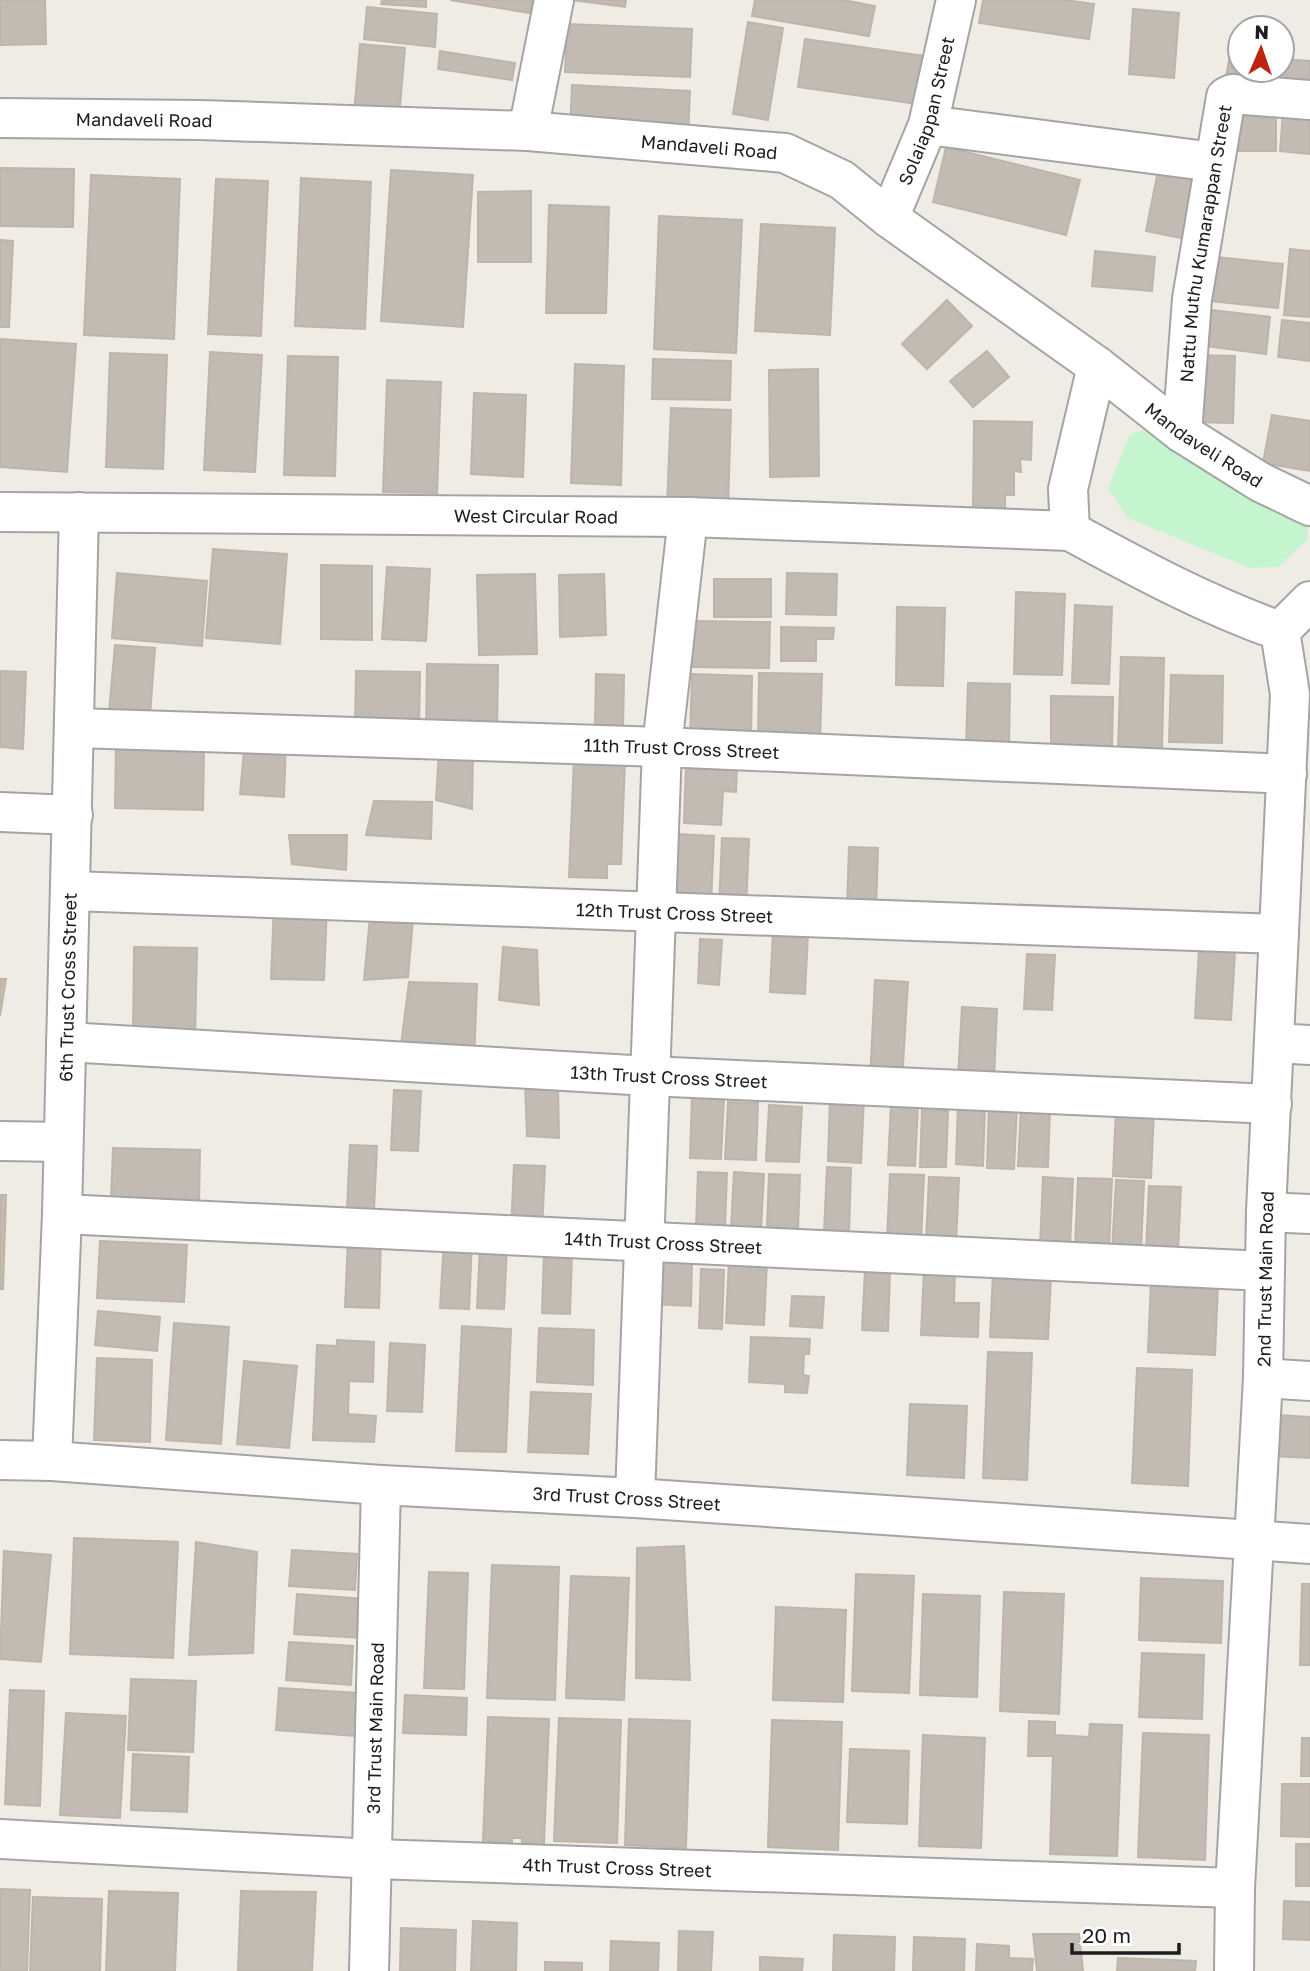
<svg xmlns="http://www.w3.org/2000/svg" width="1310" height="1971" font-family="'Golos Text',sans-serif">
	<rect width="100%" height="100%" fill="#eeece4"/>
	<!-- park -->
	<polygon fill="#c4f5ce" points="1151,428 1308,521 1307,540 1278,567 1250,568 1128,518 1108,488 1130,434"/>
	<!-- building -->
	<g fill="#c2bbb4" stroke="#beb5a8" stroke-width="2">
		<polygon points="0,0 45,0 46,44 0,45"/>
		<polygon points="382,0 426,0 426,7 381,4"/>
		<polygon points="450,0 532,0 530,13"/>
		<polygon points="571,0 626,0 625,7"/>
		<polygon points="755,0 843,0 875,6 869,36 752,16"/>
		<polygon points="983,0 1065,0 1094,4 1089,39 979,23"/>
		<polygon points="367,7 437,14 435,47 364,39"/>
		<polygon points="1133,9 1179,13 1174,78 1129,74"/>
		<polygon points="748,22 783,28 768,120 733,114"/>
		<polygon points="567,24 692,29 690,77 565,72"/>
		<polygon points="805,39 925,56 918,104 798,87"/>
		<polygon points="360,44 405,48 399,118 354,114"/>
		<polygon points="440,51 515,63 512,80 438,69"/>
		<polygon points="1230,55 1240,56 1240,70 1282,70 1282,59 1310,61 1310,83 1225,83"/>
		<polygon points="572,85 690,91 688,137 570,132"/>
		<polygon points="1232,111 1276,111 1276,151 1231,151"/>
		<polygon points="1283,112 1310,115 1310,154 1280,151"/>
		<polygon points="946,147 1080,180 1066,235 933,202"/>
		<polygon points="1159,166 1205,175 1191,240 1146,231"/>
		<polygon points="0,168 74,169 73,227 0,226"/>
		<polygon points="391,170 473,175 463,327 381,321"/>
		<polygon points="91,175 180,179 174,339 84,335"/>
		<polygon points="301,178 371,182 365,329 295,326"/>
		<polygon points="216,179 268,181 261,336 208,334"/>
		<polygon points="531,191 531,262 478,262 478,192"/>
		<polygon points="549,205 609,207 606,313 546,313"/>
		<polygon points="659,216 742,220 736,353 654,349"/>
		<polygon points="761,224 835,228 830,335 755,331"/>
		<polygon points="0,240 13,241 9,327 0,327"/>
		<polygon points="1290,249 1310,251 1310,317 1284,315"/>
		<polygon points="1095,251 1155,257 1152,291 1092,286"/>
		<polygon points="1216,257 1283,264 1278,308 1211,301"/>
		<polygon points="947,300 972,326 927,369 902,344"/>
		<polygon points="1203,309 1270,317 1266,354 1198,345"/>
		<polygon points="1282,320 1310,323 1310,361 1278,357"/>
		<polygon points="0,339 76,344 67,472 0,467"/>
		<polygon points="987,351 1009,377 973,407 950,381"/>
		<polygon points="210,352 262,355 255,472 204,470"/>
		<polygon points="110,353 167,355 163,469 106,467"/>
		<polygon points="1196,355 1235,356 1233,423 1193,422"/>
		<polygon points="288,356 338,357 335,476 284,475"/>
		<polygon points="653,359 731,361 730,400 652,399"/>
		<polygon points="575,364 624,366 621,485 571,483"/>
		<polygon points="818,369 819,476 770,477 769,370"/>
		<polygon points="387,380 441,382 437,493 383,492"/>
		<polygon points="474,393 526,395 523,477 471,474"/>
		<polygon points="671,408 731,410 728,508 667,506"/>
		<polygon points="1272,415 1310,421 1310,471 1263,463"/>
		<polygon points="974,421 1032,422 1031,460 1020,459 1021,472 1014,471 1014,495 1005,495 1005,511 973,510"/>
		<polygon points="213,549 287,554 280,644 206,638"/>
		<polygon points="321,565 372,566 372,640 321,639"/>
		<polygon points="387,567 430,569 426,641 382,639"/>
		<polygon points="117,573 207,581 202,646 112,638"/>
		<polygon points="787,573 837,574 836,615 786,614"/>
		<polygon points="535,574 537,654 479,655 477,575"/>
		<polygon points="604,574 606,635 560,637 559,575"/>
		<rect x="714" y="579" width="57" height="38"/>
		<polygon points="1016,592 1065,594 1062,675 1014,674"/>
		<polygon points="1075,605 1112,607 1109,684 1072,683"/>
		<polygon points="897,607 945,608 943,686 896,685"/>
		<polygon points="692,621 770,622 769,668 692,667"/>
		<polygon points="781,627 834,628 833,639 816,639 816,661 781,661"/>
		<polygon points="115,645 155,648 150,716 109,712"/>
		<polygon points="1121,657 1164,658 1162,750 1118,749"/>
		<polygon points="427,664 498,665 497,732 426,731"/>
		<polygon points="0,671 26,672 23,749 0,747"/>
		<polygon points="356,671 420,672 419,730 355,729"/>
		<polygon points="759,673 822,674 820,741 758,740"/>
		<polygon points="596,674 624,675 623,729 595,728"/>
		<polygon points="692,674 752,676 751,740 690,739"/>
		<polygon points="1171,675 1223,676 1222,743 1169,742"/>
		<polygon points="968,683 1010,684 1009,748 966,747"/>
		<polygon points="1051,696 1113,697 1112,751 1051,749"/>
		<polygon points="245,740 286,743 284,797 240,794"/>
		<polygon points="116,746 204,748 203,810 115,808"/>
		<polygon points="439,752 473,754 472,809 436,800"/>
		<polygon points="574,759 625,761 621,864 607,864 607,878 569,877"/>
		<polygon points="686,763 737,765 736,792 723,791 721,825 684,823"/>
		<polygon points="374,801 432,802 431,839 366,835"/>
		<polygon points="677,834 714,836 711,903 675,901"/>
		<polygon points="289,835 347,835 346,870 292,864"/>
		<polygon points="722,838 749,839 746,909 719,909"/>
		<polygon points="849,847 878,848 876,911 847,909"/>
		<polygon points="274,904 327,905 324,980 271,979"/>
		<polygon points="371,907 414,908 408,977 364,980"/>
		<polygon points="773,932 808,934 805,994 770,992"/>
		<polygon points="700,939 722,940 719,985 698,983"/>
		<polygon points="134,947 197,948 195,1037 133,1037"/>
		<polygon points="503,947 537,950 539,1005 499,1000"/>
		<polygon points="1199,949 1235,951 1231,1020 1195,1018"/>
		<polygon points="1027,954 1055,955 1052,1010 1024,1009"/>
		<polygon points="0,979 6,979 0,1016"/>
		<polygon points="875,980 908,982 902,1081 870,1080"/>
		<polygon points="409,982 477,984 474,1062 400,1053"/>
		<polygon points="962,1007 997,1009 994,1078 958,1076"/>
		<polygon points="525,1084 558,1084 559,1138 527,1136"/>
		<polygon points="394,1090 421,1091 418,1151 391,1150"/>
		<polygon points="692,1095 724,1096 721,1159 690,1158"/>
		<polygon points="830,1096 864,1097 861,1163 828,1161"/>
		<polygon points="728,1102 758,1103 756,1160 725,1159"/>
		<polygon points="958,1103 985,1104 983,1166 956,1164"/>
		<polygon points="989,1103 1017,1105 1014,1169 987,1168"/>
		<polygon points="891,1104 918,1105 915,1166 888,1165"/>
		<polygon points="769,1105 802,1107 799,1162 766,1161"/>
		<polygon points="1021,1106 1050,1107 1048,1167 1018,1166"/>
		<polygon points="1116,1108 1154,1110 1151,1178 1113,1176"/>
		<polygon points="922,1110 948,1111 946,1167 920,1167"/>
		<polygon points="350,1145 377,1146 374,1210 347,1209"/>
		<polygon points="113,1148 200,1150 199,1203 111,1200"/>
		<polygon points="514,1165 545,1166 542,1231 511,1230"/>
		<polygon points="827,1167 851,1168 849,1234 824,1233"/>
		<polygon points="698,1172 727,1173 725,1228 696,1227"/>
		<polygon points="734,1172 764,1174 761,1230 731,1229"/>
		<polygon points="769,1174 800,1175 798,1229 767,1227"/>
		<polygon points="890,1174 924,1175 921,1240 887,1239"/>
		<polygon points="929,1177 959,1178 956,1243 926,1242"/>
		<polygon points="1043,1177 1073,1179 1070,1247 1040,1246"/>
		<polygon points="1078,1178 1112,1179 1109,1249 1075,1247"/>
		<polygon points="1116,1180 1144,1181 1141,1252 1112,1251"/>
		<polygon points="1149,1186 1181,1187 1178,1251 1146,1250"/>
		<polygon points="0,1195 6,1195 3,1289 0,1289"/>
		<polygon points="348,1239 381,1240 379,1308 345,1307"/>
		<polygon points="444,1240 472,1241 469,1309 440,1308"/>
		<polygon points="100,1241 187,1245 184,1302 97,1298"/>
		<polygon points="480,1247 507,1248 504,1309 477,1308"/>
		<polygon points="544,1251 572,1252 570,1314 542,1313"/>
		<polygon points="655,1256 692,1257 691,1306 652,1304"/>
		<polygon points="729,1260 767,1261 764,1325 726,1323"/>
		<polygon points="701,1269 724,1270 722,1329 699,1328"/>
		<polygon points="865,1270 890,1271 888,1331 862,1330"/>
		<polygon points="924,1270 955,1272 954,1303 979,1303 978,1337 921,1335"/>
		<polygon points="993,1273 1051,1276 1048,1339 990,1337"/>
		<polygon points="1151,1281 1218,1284 1215,1355 1148,1352"/>
		<polygon points="792,1296 824,1297 822,1328 790,1326"/>
		<polygon points="98,1311 160,1317 157,1351 95,1345"/>
		<polygon points="174,1323 229,1327 221,1444 166,1440"/>
		<polygon points="462,1326 511,1329 506,1452 456,1451"/>
		<polygon points="539,1328 594,1330 593,1385 537,1382"/>
		<polygon points="751,1337 810,1339 809,1354 804,1354 803,1375 809,1376 807,1393 785,1392 785,1384 749,1382"/>
		<polygon points="337,1340 374,1342 373,1382 349,1381 348,1414 376,1416 374,1442 313,1440 317,1345 337,1346"/>
		<polygon points="390,1343 425,1345 422,1412 387,1411"/>
		<polygon points="988,1352 1032,1353 1027,1480 983,1478"/>
		<polygon points="97,1358 152,1360 150,1442 94,1440"/>
		<polygon points="244,1361 297,1366 289,1448 237,1444"/>
		<polygon points="1137,1368 1192,1370 1188,1486 1132,1483"/>
		<polygon points="531,1392 591,1394 588,1454 528,1452"/>
		<polygon points="910,1404 967,1406 964,1478 907,1475"/>
		<polygon points="1276,1415 1310,1417 1310,1458 1274,1456"/>
		<polygon points="74,1538 178,1542 173,1658 70,1654"/>
		<polygon points="196,1542 257,1552 253,1653 189,1655"/>
		<polygon points="684,1546 690,1680 636,1678 637,1548"/>
		<polygon points="292,1550 357,1554 355,1590 289,1586"/>
		<polygon points="4,1551 51,1555 41,1662 0,1659"/>
		<polygon points="492,1565 559,1567 555,1700 487,1698"/>
		<polygon points="429,1572 468,1573 464,1689 424,1688"/>
		<polygon points="856,1574 914,1576 909,1693 852,1691"/>
		<polygon points="571,1576 629,1578 624,1700 566,1698"/>
		<polygon points="1141,1578 1223,1581 1221,1643 1139,1640"/>
		<polygon points="1302,1584 1310,1584 1310,1665 1300,1665"/>
		<polygon points="1004,1592 1064,1594 1059,1714 1000,1711"/>
		<polygon points="297,1594 365,1599 362,1638 294,1634"/>
		<polygon points="923,1594 980,1596 977,1697 920,1695"/>
		<polygon points="776,1607 846,1610 843,1702 773,1700"/>
		<polygon points="289,1642 353,1646 351,1685 286,1680"/>
		<polygon points="1142,1653 1204,1655 1202,1719 1139,1717"/>
		<polygon points="131,1679 196,1681 193,1752 128,1750"/>
		<polygon points="279,1688 358,1693 355,1736 276,1730"/>
		<polygon points="10,1690 44,1691 40,1806 5,1804"/>
		<polygon points="405,1695 467,1698 466,1735 403,1733"/>
		<polygon points="66,1713 126,1716 120,1818 60,1815"/>
		<polygon points="488,1717 549,1719 544,1844 522,1843 522,1838 512,1838 512,1843 483,1842"/>
		<polygon points="559,1718 621,1720 617,1843 554,1841"/>
		<polygon points="629,1719 690,1721 686,1848 625,1845"/>
		<polygon points="772,1720 842,1722 838,1850 768,1847"/>
		<polygon points="1029,1721 1055,1722 1055,1735 1089,1737 1090,1724 1122,1725 1117,1856 1050,1854 1053,1756 1028,1756"/>
		<polygon points="1143,1733 1209,1735 1205,1860 1138,1857"/>
		<polygon points="923,1735 985,1738 981,1848 919,1846"/>
		<polygon points="1302,1738 1310,1738 1310,1776 1301,1776"/>
		<polygon points="850,1749 909,1751 907,1824 847,1822"/>
		<polygon points="133,1754 189,1757 187,1812 131,1810"/>
		<polygon points="1282,1784 1310,1784 1310,1837 1281,1836"/>
		<rect x="1296" y="1844" width="14" height="42"/>
		<polygon points="0,1889 30,1890 27,1971 0,1971"/>
		<polygon points="109,1891 178,1893 175,1971 106,1971"/>
		<polygon points="241,1891 316,1892 312,1971 238,1971"/>
		<polygon points="33,1897 102,1899 100,1971 30,1971"/>
		<polygon points="1284,1901 1310,1902 1310,1940 1283,1939"/>
		<polygon points="473,1921 517,1923 516,1971 471,1971"/>
		<polygon points="401,1928 456,1930 455,1971 400,1971"/>
		<polygon points="679,1931 713,1932 711,1971 678,1971"/>
		<polygon points="1033,1934 1079,1934 1083,1971 1037,1971"/>
		<polygon points="834,1935 895,1937 894,1971 833,1971"/>
		<polygon points="914,1937 965,1939 964,1971 913,1971"/>
		<polygon points="611,1941 659,1943 658,1971 610,1971"/>
		<polygon points="977,1944 1009,1946 1009,1958 1033,1959 1032,1971 976,1971"/>
		<polygon points="760,1957 803,1959 802,1971 760,1971"/>
		<polygon points="1118,1958 1196,1961 1195,1971 1117,1971"/>
		<polygon points="545,1962 582,1963 582,1971 545,1971"/>
	</g>
	<g fill="none" stroke-linecap="round" stroke-linejoin="round">
		<!-- minor casing -->
		<g stroke="#a4a4a4" stroke-width="42">
			<g id="minor">
				<path id="s1" d="M0 118 200 120 528 131 785 153 842 180 889 218 1097 366 1182 433 1260 482 1310 506"/>
				<polyline points="928,125 1214,162"/>
				<polyline points="528,131 554,0"/>
				<path id="s2" d="M889 218 928 125 956 0"/>
				<path d="M1097 366 1068 489 1070 531C1138 568 1206 605 1280 631"/>
				<path id="s3" d="M1182 433 1192 299 1226 97 1232 94 1310 100"/>
				<path id="s4" d="M0 512 688 517 1070 531"/>
				<path id="s5" d="M75 728 662 747 1287 774"/>
				<polyline points="0,812 73,815"/>
				<path id="s6" d="M71 891 1279 934"/>
				<path id="s7" d="M66 1042 649 1076 1272 1104"/>
				<polyline points="1274,1043 1310,1045"/>
				<polyline points="0,1141 63,1142"/>
				<polyline points="1266,1212 1310,1214"/>
				<path id="s8" d="M62 1214 1265 1271"/>
				<polyline points="1263,1378 1310,1381"/>
				<path id="s9" d="M0 1460 52 1461 381 1485 635 1498 1310 1544"/>
				<path id="s10" d="M52 1461 62 1214 79 512"/>
				<polyline points="635,1498 662,747 688,517"/>
				<path id="s11" d="M0 1839 374 1859 1235 1888"/>
				<path id="s12" d="M369 1971 381 1485"/>
				<path id="s13" d="M1234 1971 1235 1888 1263 1378 1266 1212 1290 694 1280 631 1310 601"/>
			</g>
		</g>
		<!-- minor -->
		<use href="#minor" stroke="#fff" stroke-width="38"/>
	</g>
	<g text-anchor="middle" dominant-baseline="central" stroke-width="7" stroke-linejoin="round" paint-order="stroke">
		<!-- street labels -->
		<g font-size="18" fill="#1d1d1d" stroke="#fff">
			<text stroke="none"><textPath href="#s2" startOffset="114">Solaiappan Street</textPath></text>
			<text stroke="none"><textPath href="#s1" startOffset="144">Mandaveli Road</textPath></text>
			<text stroke="none"><textPath href="#s1" startOffset="710">Mandaveli Road</textPath></text>
			<text stroke="none"><textPath href="#s3" startOffset="191">Nattu Muthu Kumarappan Street</textPath></text>
			<text stroke="none"><textPath href="#s1" startOffset="1298">Mandaveli Road</textPath></text>
			<text stroke="none"><textPath href="#s4" startOffset="536">West Circular Road</textPath></text>
			<text stroke="none"><textPath href="#s5" startOffset="607">11th Trust Cross Street</textPath></text>
			<text stroke="none"><textPath href="#s6" startOffset="604">12th Trust Cross Street</textPath></text>
			<text stroke="none"><textPath href="#s10" startOffset="474">6th Trust Cross Street</textPath></text>
			<text stroke="none"><textPath href="#s7" startOffset="604">13th Trust Cross Street</textPath></text>
			<text stroke="none"><textPath href="#s8" startOffset="602">14th Trust Cross Street</textPath></text>
			<text stroke="none"><textPath href="#s13" startOffset="693">2nd Trust Main Road</textPath></text>
			<text stroke="none"><textPath href="#s9" startOffset="628">3rd Trust Cross Street</textPath></text>
			<text stroke="none"><textPath href="#s12" startOffset="243">3rd Trust Main Road</textPath></text>
			<text stroke="none"><textPath href="#s11" startOffset="618">4th Trust Cross Street</textPath></text>
		</g>
	</g>
	<!-- north arrow -->
	<g transform="translate(1261 49) rotate(2)"><circle r="33" fill="#ffffff" stroke="#a5a5a5" stroke-width="2"/>
	<path d="M0-5L12 26L0 18L-12 26Z" fill="#bc250f"/>
	<text y="-10" font-size="19" font-weight="bold" text-anchor="middle" fill="#1d1d1d">N</text>
	</g>
	<!-- scale -->
	<path d="M1072 1943v10h107v-10" fill="none" stroke="#1d1d1d" stroke-width="3.5"/>
	<text x="1082" y="1943" font-size="21" fill="#1d1d1d" stroke="#ffffff" stroke-width="5" paint-order="stroke">20 m</text>
</svg>
